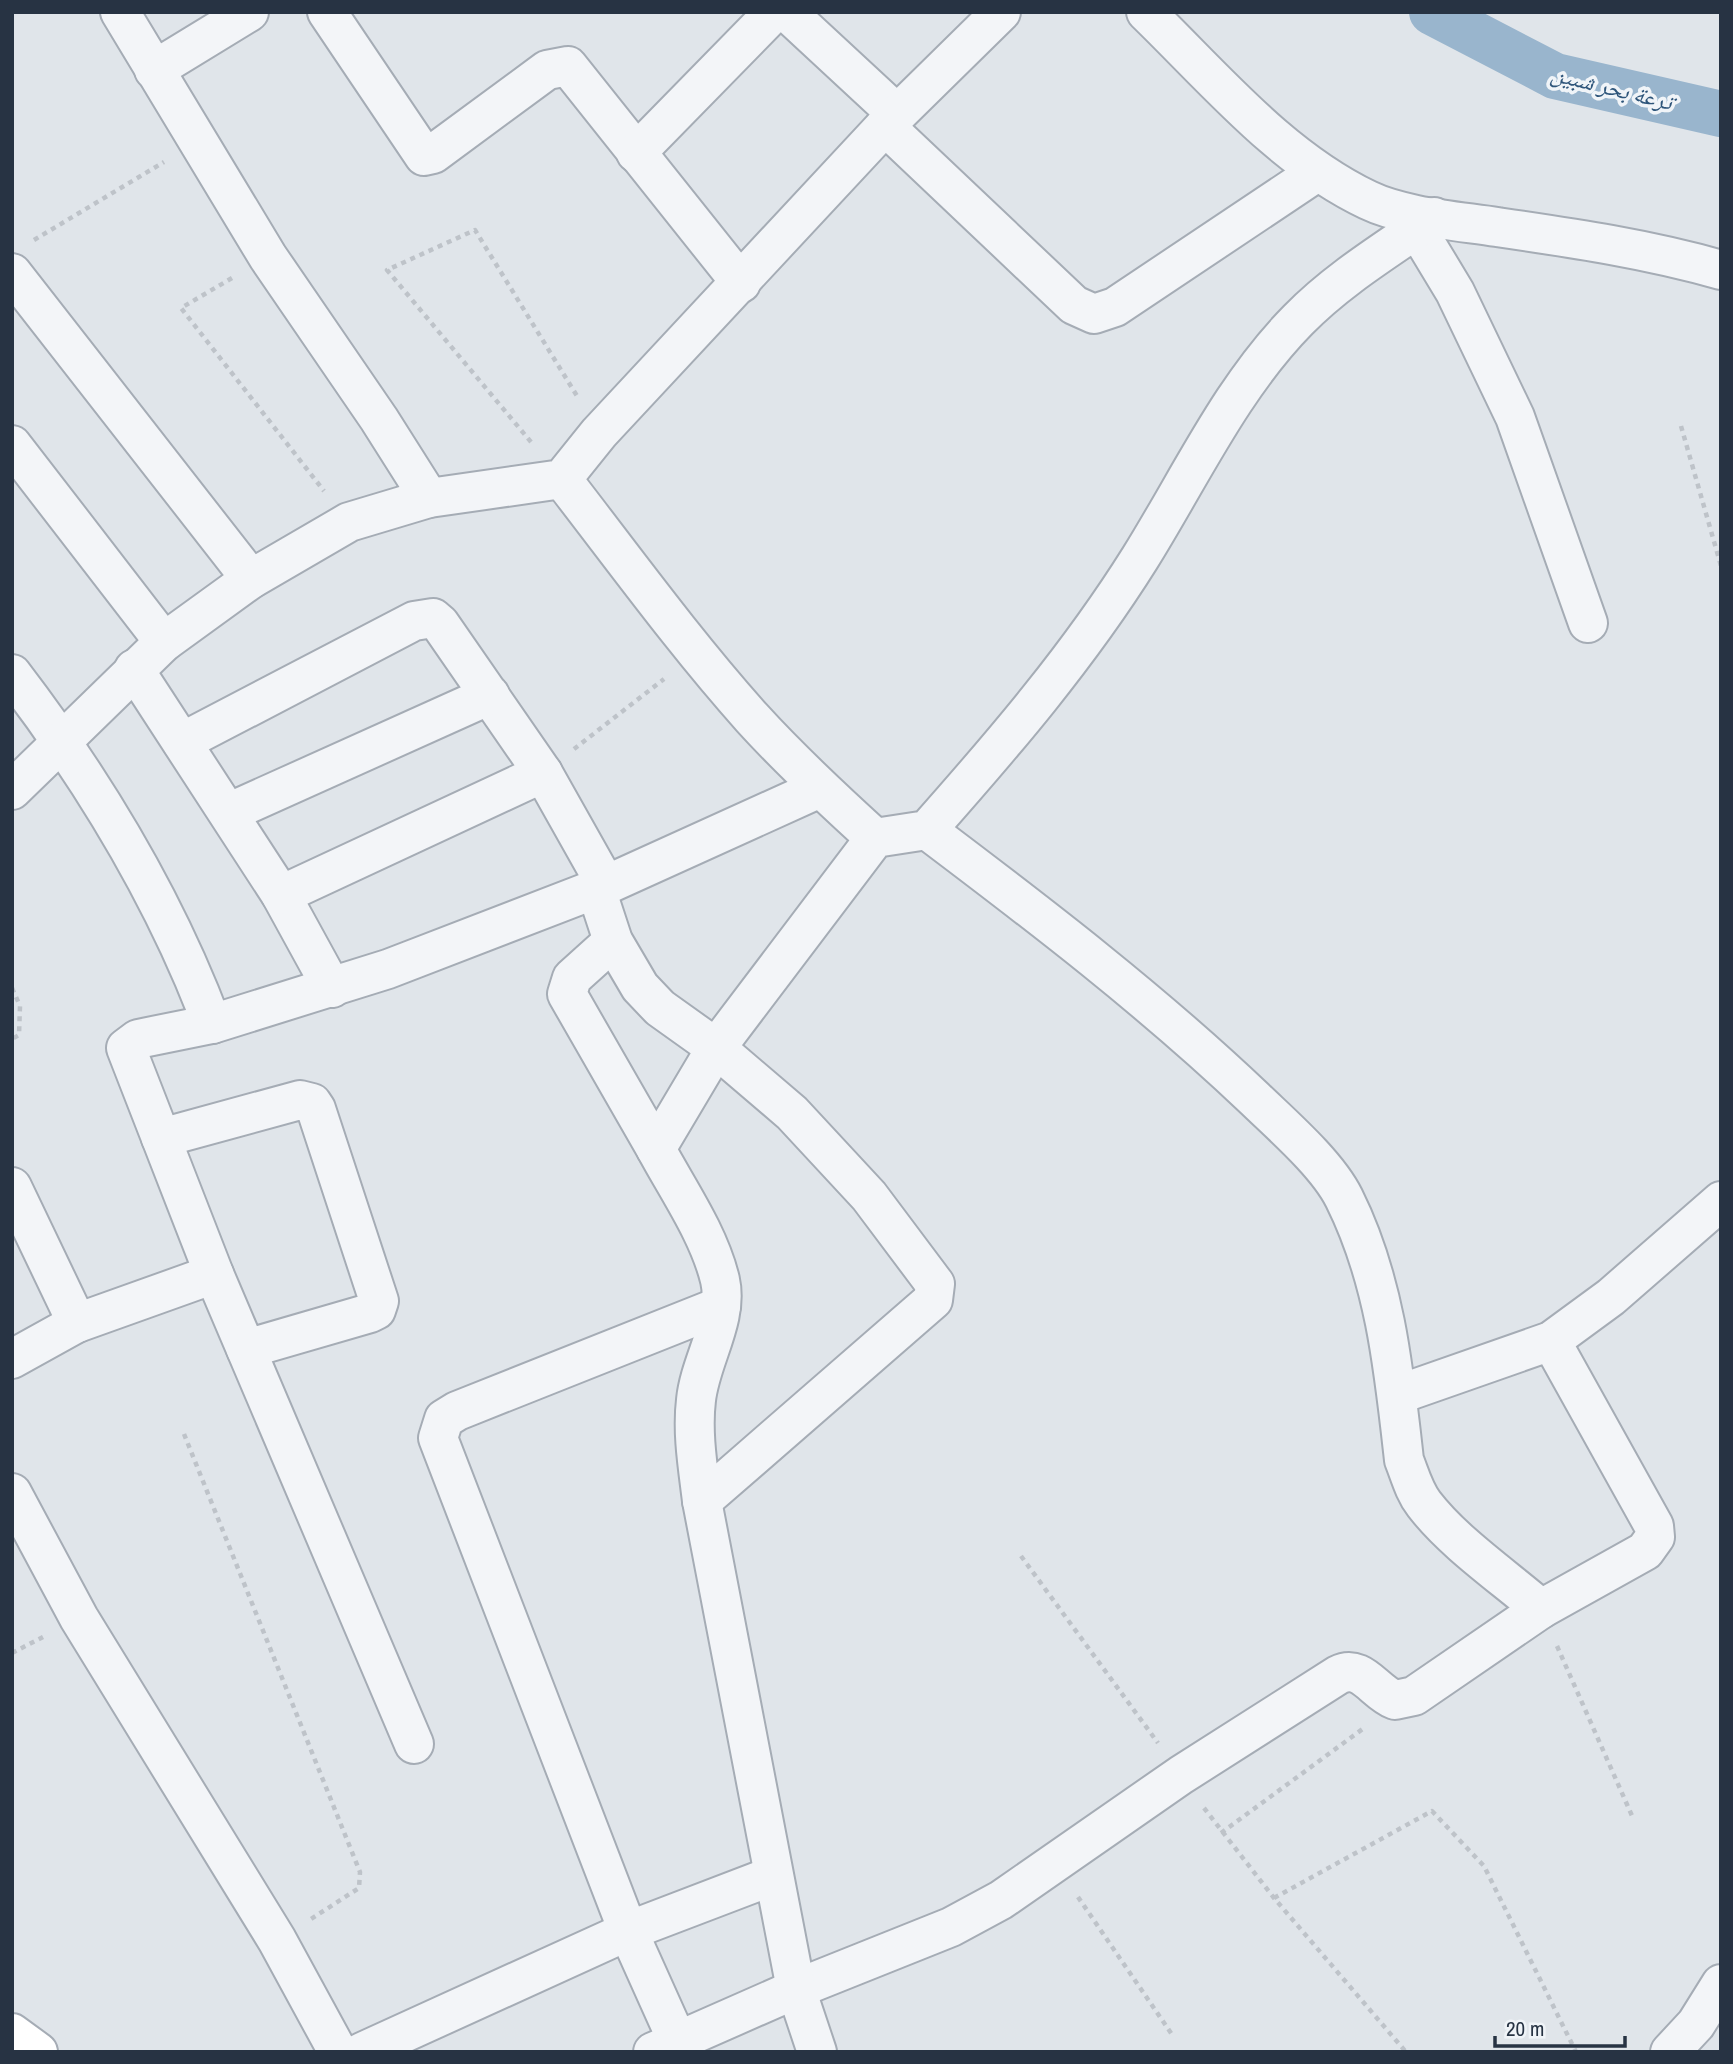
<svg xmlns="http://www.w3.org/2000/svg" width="1733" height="2064" font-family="'Archivo Narrow','Noto Naskh Arabic',sans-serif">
	<rect width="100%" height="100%" fill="#e0e5ea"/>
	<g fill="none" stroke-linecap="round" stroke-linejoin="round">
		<!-- canal -->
		<polyline stroke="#99b5cd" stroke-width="46" points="1432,12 1555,76 1721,114"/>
		<!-- minor casing -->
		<g stroke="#a5acb5" stroke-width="42">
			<g id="minor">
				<polyline points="120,12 268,257 379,419 429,498"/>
				<polyline points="327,12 424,156 433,154 547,70 568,66 741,283"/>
				<polyline points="787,12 897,114"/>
				<path d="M1146 12C1215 79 1280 158 1368 200 1403 217 1458 221 1497 227 1572 238 1648 249 1721 270"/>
				<polyline points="154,70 249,12"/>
				<polyline points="885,126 1074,305 1094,314 1115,307 1317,172"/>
				<polyline points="636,153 774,12"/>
				<polyline points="1417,229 1455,292 1515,417 1588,623"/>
				<polyline points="12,273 251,579"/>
				<polyline points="12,445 164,642"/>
				<path d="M562 479C624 559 684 642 752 718 791 761 832 799 875 838"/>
				<polyline points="134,669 281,895 332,988"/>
				<path d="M12 674C93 780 165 899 212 1024"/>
				<polyline points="182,742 414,621 433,618 440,624 543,773 606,885"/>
				<polyline points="12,790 164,642 251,579 349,522 429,498 562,479 599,433 885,126 1001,12"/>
				<polyline points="230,812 490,695"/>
				<path d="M927 830C1041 916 1152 1001 1255 1099 1283 1126 1327 1164 1344 1198 1385 1280 1394 1370 1404 1460 1410 1475 1414 1491 1424 1504 1454 1543 1504 1577 1541 1609"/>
				<polyline points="596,889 613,941 640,987 660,1008 716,1048 792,1113 869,1196 935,1284 933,1300 702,1501"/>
				<polyline points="281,895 543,773"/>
				<polyline points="613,941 572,978 567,994 656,1149"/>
				<polyline points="161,1138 300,1100 312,1103 316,1109 379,1301 376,1310 370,1313 246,1349"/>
				<polyline points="12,1187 77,1323"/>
				<polyline points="12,1359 77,1323 214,1274"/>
				<polyline points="1397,1395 1551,1341 1611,1297 1721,1201"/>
				<polyline points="12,1493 79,1618 277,1940 338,2052"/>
				<polyline points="414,1744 214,1274 126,1048 138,1039 212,1024 388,969 606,885 820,788"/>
				<polyline points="677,2040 628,1931 438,1438 444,1419 457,1411 721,1306"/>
				<polyline points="362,2052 628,1931 772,1876"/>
				<path d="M653 2052 796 1989 951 1927 1001 1900 1181 1775 1338 1675C1362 1663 1374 1692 1395 1700L1414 1696 1541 1609 1645 1551 1655 1537 1654 1526 1551 1341"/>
				<path d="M817 2052 796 1989 702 1501C698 1468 692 1433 696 1400 700 1360 729 1320 720 1280 709 1234 678 1190 656 1149L716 1048 875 838 927 830C1004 743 1078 657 1140 558 1190 478 1231 388 1298 320 1338 279 1388 249 1434 217"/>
				<polyline points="1670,2052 1696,2024 1721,1984"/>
			</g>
		</g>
		<!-- secondary casing -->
		<g stroke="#a5acb5" stroke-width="42">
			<polyline id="secondary" points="12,2033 38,2052"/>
		</g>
		<!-- path -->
		<g stroke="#bec3c9" stroke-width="4.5" stroke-dasharray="5 5" stroke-linecap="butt">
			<polyline points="34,240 164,162"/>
			<polyline points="232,278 181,308 324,491"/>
			<polyline points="1681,426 1721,566"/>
			<polyline points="531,442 387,270 475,230 577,396"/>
			<polyline points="574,749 664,679"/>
			<polyline points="12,988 20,1006 19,1035 12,1039"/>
			<polyline points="184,1434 360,1872 359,1888 311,1919"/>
			<polyline points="1021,1556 1158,1743"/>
			<polyline points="1557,1646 1633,1818"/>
			<polyline points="12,1653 43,1637"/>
			<polyline points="1204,1808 1274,1898 1406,2052"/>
			<polyline points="1221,1833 1364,1728"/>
			<polyline points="1078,1897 1173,2036"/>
			<polyline points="1274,1898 1432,1811 1484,1866 1576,2052"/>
		</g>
		<!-- minor -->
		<use href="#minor" stroke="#f3f5f8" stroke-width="38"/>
		<!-- secondary -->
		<use href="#secondary" stroke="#fff" stroke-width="38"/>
	</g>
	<g text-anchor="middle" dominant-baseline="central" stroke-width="7" stroke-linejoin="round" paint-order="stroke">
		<!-- water labels -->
		<g font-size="23" font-style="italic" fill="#2e557a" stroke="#f0f4f8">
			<text transform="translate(1612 87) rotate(14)">ترعة بحر شبين</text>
		</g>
	</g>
	<!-- border -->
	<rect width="1733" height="2064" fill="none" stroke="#273343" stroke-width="28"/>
	<!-- scale -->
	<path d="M1495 2036v10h130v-10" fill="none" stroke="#273343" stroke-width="3.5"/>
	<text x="1506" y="2036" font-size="21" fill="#273343" stroke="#f0f4f8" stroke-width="5" paint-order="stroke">20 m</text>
</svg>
